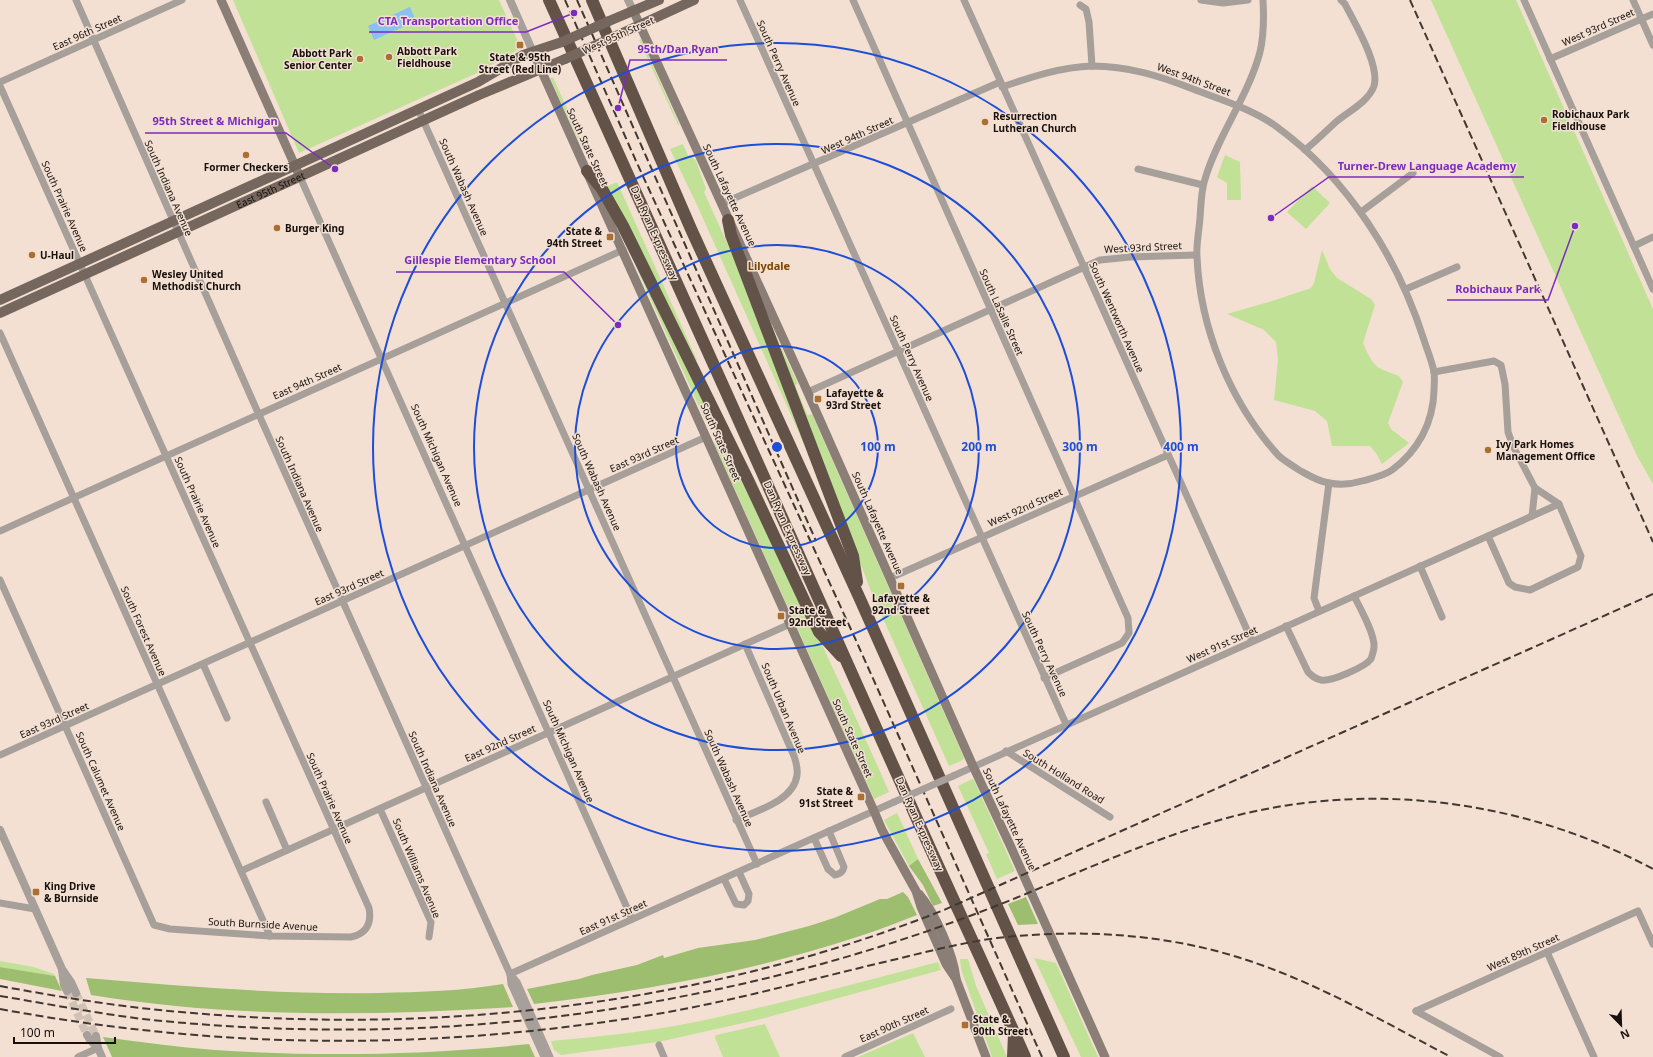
<svg xmlns="http://www.w3.org/2000/svg" width="1653" height="1057" font-family="'Noto Sans',sans-serif">
	<rect width="100%" height="100%" fill="#f3e0d3"/>
	<!-- green -->
	<g fill="#c1e197">
		<polygon points="233,0 499,0 521,48 477,73 299,153"/>
		<polygon points="1431,0 1516,0 1653,309 1653,484 1636,454"/>
		<polygon points="641,39 679,124 679,125 678,125 639,40"/>
		<polygon points="553,77 587,154 589,159 573,130 550,78"/>
		<polygon points="683,144 688,156 690,155 696,161 706,189 704,192 745,283 808,453 697,205 670,149"/>
		<polygon points="1225,155 1240,162 1241,200 1227,200 1227,183 1217,177"/>
		<polygon points="617,182 697,360 694,362 606,187"/>
		<polygon points="1312,186 1330,203 1306,229 1287,212"/>
		<path d="M1322 250 1330 269 1337 278 1371 299 1375 305 1363 343C1374 368 1375 367 1399 376L1403 382 1388 423 1391 429 1409 443 1382 464 1376 453 1370 446H1332L1327 421 1315 411 1274 400 1278 360 1276 342 1264 330 1227 314 1272 301 1311 288 1314 283Z"/>
		<path d="M640 270C724 443 812 616 889 792L874 799 714 443H716L721 454 724 453 712 424 708 425 705 420 638 271Z"/>
		<polygon points="759,296 772,324 771,325 798,384 795,385 807,414 808,415 812,414 964,758 963,760 949,766 872,594"/>
		<polygon points="972,779 974,780 1015,871 997,879 986,854 989,853 958,786"/>
		<polygon points="897,813 918,859 909,866 884,820"/>
		<polygon points="1034,958 1056,963 1098,1057 1081,1057"/>
		<polygon points="960,959 968,959 976,986 1007,1057 992,1057 961,969"/>
		<polygon points="0,961 34,967 54,974 55,976 0,967"/>
		<path d="M938 962 941 970 761 1019 658 1042 561 1055 554 1050 551 1041C594 1037 637 1033 680 1025 767 1008 852 984 938 962Z"/>
		<polygon points="765,1024 780,1057 723,1057 715,1038 716,1035"/>
		<polygon points="913,1033 925,1057 858,1057"/>
	</g>
	<!-- forest -->
	<g fill="#9cbe6e">
		<polygon points="918,859 942,903 933,906 923,885 909,866"/>
		<path d="M903 892 908 897 917 915C898 922 879 930 860 936 755 971 644 991 534 1004L527 989 579 979 592 975 637 965 663 955 664 958 698 948 755 940 809 926 834 918 880 899H887Z"/>
		<polygon points="1026,897 1038,924 1018,925 1008,904"/>
		<polygon points="0,967 55,976 62,991 0,979"/>
		<path d="M86 978C184 986 281 995 379 993 421 992 462 991 503 984L513 1007C372 1016 231 1018 91 995Z"/>
		<path d="M103 1037C140 1042 177 1047 215 1050 319 1057 425 1055 529 1044L535 1057H112Z"/>
	</g>
	<!-- water -->
	<polygon fill="#8ac0f2" points="410,7 416,21 374,40 368,26"/>
	<g fill="none" stroke-linecap="round" stroke-linejoin="round">
		<!-- tertiary-tunnel -->
		<g stroke="#d2c1b5" stroke-width="8" stroke-dasharray="8 4" stroke-linecap="butt">
			<polyline points="67,991 87,1035"/>
			<polyline points="76,993 96,1036"/>
		</g>
		<!-- minor -->
		<g stroke="#a79f9a" stroke-width="7">
			<polyline points="76,0 255,406 510,974 511,984 544,1057"/>
			<polyline points="740,0 1066,724"/>
			<polyline points="853,0 1128,618 1129,633 1122,643 1044,678"/>
			<polyline points="964,0 1252,641"/>
			<polyline points="1201,0 1223,3 1248,0"/>
			<polyline points="1524,0 1653,289"/>
			<polyline points="1633,0 1653,45"/>
			<polyline points="1080,5 1086,9 1089,22 1092,66"/>
			<polyline points="1550,59 1653,14"/>
			<polyline points="0,82 182,0"/>
			<path d="M0 86 369 908C372 924 366 934 351 937L270 936 170 929 154 925 0 580"/>
			<path d="M1002 87C1031 77 1061 67 1092 66 1128 66 1160 76 1193 89 1221 100 1253 109 1277 127 1348 179 1398 258 1424 340 1427 350 1432 361 1434 372 1435 378 1434 385 1434 391 1433 423 1418 451 1392 470 1384 476 1372 478 1362 481 1352 484 1339 485 1329 483 1319 482 1308 475 1299 470 1292 465 1284 461 1278 455 1230 402 1200 328 1197 257 1196 245 1199 231 1200 218 1201 205 1201 191 1205 179 1218 135 1248 97 1260 52 1264 35 1264 18 1263 0"/>
			<polyline points="418,109 757,864"/>
			<path d="M1305 150C1316 141 1326 131 1337 121 1348 112 1369 101 1374 86 1380 65 1355 24 1345 4L1341 0"/>
			<polyline points="1138,169 1203,185"/>
			<polyline points="300,177 632,919"/>
			<polyline points="721,204 1000,82"/>
			<polyline points="1361,212 1413,173"/>
			<polyline points="1634,246 1653,237"/>
			<polyline points="1406,289 1457,267"/>
			<polyline points="0,333 270,936"/>
			<polyline points="1434,372 1494,361 1501,365 1505,384 1508,432 1513,446 1535,488 1559,504 1581,556 1578,567 1530,590 1515,587 1509,583 1488,536"/>
			<polyline points="808,392 1100,260 1130,257 1196,255"/>
			<polyline points="1532,516 1535,488"/>
			<polyline points="0,531 623,250"/>
			<polyline points="1420,566 1442,617"/>
			<polyline points="890,578 1168,455"/>
			<polyline points="1319,611 1314,598 1329,483"/>
			<path d="M1286 626 1308 672C1312 676 1315 679 1321 680 1331 682 1365 667 1371 659 1372 656 1374 650 1374 647 1375 634 1360 608 1354 596"/>
			<polyline points="203,664 227,718"/>
			<polyline points="1006,751 1110,817"/>
			<polyline points="0,755 706,437"/>
			<polyline points="953,776 1559,504"/>
			<polyline points="266,802 287,850"/>
			<polyline points="380,809 431,922 429,937"/>
			<path d="M736 820C756 811 794 801 797 775 798 769 796 762 794 756L745 644"/>
			<path d="M814 838 828 869 835 875C840 874 843 872 844 867L829 831"/>
			<polyline points="241,871 790,624"/>
			<polyline points="724,879 736,904 744,905 748,901 749,894 739,872"/>
			<polyline points="0,903 35,909"/>
			<polyline points="1547,952 1594,1057"/>
			<polyline points="510,974 894,802"/>
			<polyline points="510,974 517,982 550,1057"/>
			<polyline points="1416,1011 1638,911 1653,944"/>
			<polyline points="1416,1011 1500,1057"/>
			<polyline points="659,1045 664,1057"/>
			<polyline points="78,1057 98,1048"/>
			<polyline points="845,1057 951,1009"/>
		</g>
		<!-- tertiary -->
		<g stroke="#a79f9a" stroke-width="8">
			<polyline points="510,0 533,52"/>
			<polyline points="628,0 633,10"/>
			<polyline points="0,830 62,969 71,982 76,993"/>
			<polyline points="62,970 64,985 67,991"/>
			<polyline points="87,1035 90,1040 98,1048"/>
			<polyline points="96,1036 98,1048 102,1057"/>
		</g>
		<!-- secondary -->
		<g stroke="#8a7e77" stroke-width="9">
			<polyline points="221,0 300,177"/>
			<polyline points="633,10 804,384 973,766 1010,845 1105,1057"/>
			<polyline points="533,52 874,811 882,830 916,891 921,907 946,964 956,979 986,1057"/>
			<path d="M919 894C935 913 953 953 956 978"/>
		</g>
		<!-- primary -->
		<g stroke="#75665e" stroke-width="10">
			<polyline points="609,21 659,0"/>
			<polyline points="616,36 694,0"/>
			<polyline points="0,300 478,82 523,55 562,42"/>
			<path id="s1" d="M0 313 479 95 565 59"/>
		</g>
		<!-- motorway -->
		<g stroke="#635248" stroke-width="12">
			<path d="M549 0C672 269 791 538 912 808 949 891 988 973 1025 1057"/>
			<polyline points="592,0 691,229 860,599 1064,1057"/>
			<polyline points="587,171 602,189 623,226 748,480 819,632 841,656"/>
			<polyline points="728,220 731,235 853,556 857,582"/>
			<polyline points="1013,1057 1014,1034"/>
		</g>
		<!-- rail -->
		<g stroke="#413832" stroke-width="2" stroke-dasharray="8 4" stroke-linecap="butt">
			<polyline points="565,0 636,161 854,636 1042,1057"/>
			<polyline points="577,0 816,541"/>
			<polyline points="1410,0 1653,542"/>
			<path d="M0 986C60 997 120 1007 181 1012 438 1036 705 1005 944 910L1653 594"/>
			<path d="M0 996C48 1004 95 1013 143 1019 322 1038 503 1032 679 997 780 978 879 950 975 914 1052 885 1128 848 1206 824 1354 778 1517 796 1653 869"/>
			<path d="M0 1009C211 1048 412 1051 625 1019 711 1007 796 983 880 963 919 954 958 943 997 938 1076 929 1158 933 1234 956 1311 979 1380 1020 1451 1057"/>
		</g>
		<!-- minor-bridge -->
		<polyline stroke="#a79f9a" stroke-width="7" points="894,802 953,776"/>
		<!-- primary-bridge -->
		<g stroke="#75665e" stroke-width="10">
			<polyline points="562,42 609,21"/>
			<polyline points="565,59 616,36"/>
		</g>
	</g>
	<!-- distance rings -->
	<g fill="none" stroke="#1d4ed8" stroke-width="2">
		<circle cx="777" cy="447" r="101"/>
		<circle cx="777" cy="447" r="202"/>
		<circle cx="777" cy="447" r="303"/>
		<circle cx="777" cy="447" r="404"/>
	</g>
	<!-- markers -->
	<g fill="#ab7031" stroke="#f3e0d3" stroke-width="1.5">
		<rect x="516" y="41" width="8" height="8" rx="2"/>
		<circle cx="389" cy="57" r="4"/>
		<circle cx="360" cy="59" r="4"/>
		<circle cx="1544" cy="120" r="4"/>
		<circle cx="985" cy="122" r="4"/>
		<circle cx="246" cy="155" r="4"/>
		<circle cx="277" cy="228" r="4"/>
		<rect x="606" y="233" width="8" height="8" rx="2"/>
		<circle cx="32" cy="255" r="4"/>
		<circle cx="144" cy="280" r="4"/>
		<rect x="814" y="395" width="8" height="8" rx="2"/>
		<circle cx="1488" cy="450" r="4"/>
		<rect x="897" y="582" width="8" height="8" rx="2"/>
		<rect x="777" y="612" width="8" height="8" rx="2"/>
		<rect x="857" y="793" width="8" height="8" rx="2"/>
		<rect x="32" y="888" width="8" height="8" rx="2"/>
		<rect x="961" y="1021" width="8" height="8" rx="2"/>
	</g>
	<g text-anchor="middle" dominant-baseline="central" stroke-width="3" stroke-linejoin="round" paint-order="stroke">
		<!-- street labels -->
		<g font-size="10" fill="#17100c" stroke="#f3e0d3">
			<text transform="translate(1598 27) rotate(-24)">West 93rd Street</text>
			<text transform="translate(87 32) rotate(-24)">East 96th Street</text>
			<text transform="translate(618 35) rotate(-24)">West 95th Street</text>
			<text transform="translate(779 63) rotate(66)">South Perry Avenue</text>
			<text transform="translate(1194 79) rotate(20)">West 94th Street</text>
			<text transform="translate(857 135) rotate(-24)">West 94th Street</text>
			<text transform="translate(588 147) rotate(65)">South State Street</text>
			<text transform="translate(464 187) rotate(66)">South Wabash Avenue</text>
			<text transform="translate(169 188) rotate(66)">South Indiana Avenue</text>
			<text stroke="none"><textPath href="#s1" startOffset="297">East 95th Street</textPath></text>
			<text transform="translate(730 195) rotate(65)">South Lafayette Avenue</text>
			<text transform="translate(65 206) rotate(66)">South Prairie Avenue</text>
			<text transform="translate(655 233) rotate(66)">Dan Ryan Expressway</text>
			<text transform="translate(1143 247) rotate(-3)">West 93rd Street</text>
			<text transform="translate(1002 312) rotate(66)">South LaSalle Street</text>
			<text transform="translate(1117 317) rotate(66)">South Wentworth Avenue</text>
			<text transform="translate(912 358) rotate(66)">South Perry Avenue</text>
			<text transform="translate(307 381) rotate(-24)">East 94th Street</text>
			<text transform="translate(721 442) rotate(66)">South State Street</text>
			<text transform="translate(644 454) rotate(-24)">East 93rd Street</text>
			<text transform="translate(437 455) rotate(66)">South Michigan Avenue</text>
			<text transform="translate(597 482) rotate(66)">South Wabash Avenue</text>
			<text transform="translate(300 484) rotate(66)">South Indiana Avenue</text>
			<text transform="translate(198 502) rotate(66)">South Prairie Avenue</text>
			<text transform="translate(1025 507) rotate(-24)">West 92nd Street</text>
			<text transform="translate(878 523) rotate(66)">South Lafayette Avenue</text>
			<text transform="translate(788 528) rotate(66)">Dan Ryan Expressway</text>
			<text transform="translate(349 587) rotate(-24)">East 93rd Street</text>
			<text transform="translate(144 631) rotate(66)">South Forest Avenue</text>
			<text transform="translate(1222 644) rotate(-24)">West 91st Street</text>
			<text transform="translate(1045 654) rotate(65)">South Perry Avenue</text>
			<text transform="translate(784 708) rotate(67)">South Urban Avenue</text>
			<text transform="translate(54 720) rotate(-24)">East 93rd Street</text>
			<text transform="translate(853 738) rotate(66)">South State Street</text>
			<text transform="translate(500 743) rotate(-24)">East 92nd Street</text>
			<text transform="translate(569 751) rotate(66)">South Michigan Avenue</text>
			<text transform="translate(1064 776) rotate(32)">South Holland Road</text>
			<text transform="translate(729 778) rotate(66)">South Wabash Avenue</text>
			<text transform="translate(433 779) rotate(66)">South Indiana Avenue</text>
			<text transform="translate(101 781) rotate(66)">South Calumet Avenue</text>
			<text transform="translate(330 798) rotate(66)">South Prairie Avenue</text>
			<text transform="translate(1010 819) rotate(65)">South Lafayette Avenue</text>
			<text transform="translate(920 824) rotate(66)">Dan Ryan Expressway</text>
			<text transform="translate(417 868) rotate(67)">South Williams Avenue</text>
			<text transform="translate(613 917) rotate(-24)">East 91st Street</text>
			<text transform="translate(263 924) rotate(3)">South Burnside Avenue</text>
			<text transform="translate(1523 952) rotate(-24)">West 89th Street</text>
			<text transform="translate(894 1024) rotate(-24)">East 90th Street</text>
		</g>
		<!-- poi labels -->
		<g font-size="10" font-weight="bold" fill="#17100c" stroke="#f3e0d3" text-anchor="start">
			<text x="397" y="51">Abbott Park<tspan x="397" dy="12">Fieldhouse</tspan></text>
			<text x="352" y="53" text-anchor="end">Abbott Park<tspan x="352" dy="12">Senior Center</tspan></text>
			<text x="520" y="57" text-anchor="middle">State &amp; 95th<tspan x="520" dy="12">Street (Red Line)</tspan></text>
			<text x="1552" y="114">Robichaux Park<tspan x="1552" dy="12">Fieldhouse</tspan></text>
			<text x="993" y="116">Resurrection<tspan x="993" dy="12">Lutheran Church</tspan></text>
			<text x="246" y="167" text-anchor="middle">Former Checkers</text>
			<text x="285" y="228">Burger King</text>
			<text x="602" y="231" text-anchor="end">State &amp;<tspan x="602" dy="12">94th Street</tspan></text>
			<text x="40" y="255">U-Haul</text>
			<text x="152" y="274">Wesley United<tspan x="152" dy="12">Methodist Church</tspan></text>
			<text x="826" y="393">Lafayette &amp;<tspan x="826" dy="12">93rd Street</tspan></text>
			<text x="1496" y="444">Ivy Park Homes<tspan x="1496" dy="12">Management Office</tspan></text>
			<text x="901" y="598" text-anchor="middle">Lafayette &amp;<tspan x="901" dy="12">92nd Street</tspan></text>
			<text x="789" y="610">State &amp;<tspan x="789" dy="12">92nd Street</tspan></text>
			<text x="853" y="791" text-anchor="end">State &amp;<tspan x="853" dy="12">91st Street</tspan></text>
			<text x="44" y="886">King Drive<tspan x="44" dy="12">&amp; Burnside</tspan></text>
			<text x="973" y="1019">State &amp;<tspan x="973" dy="12">90th Street</tspan></text>
		</g>
		<!-- neighbourhood labels -->
		<g font-size="11" font-weight="bold" fill="#7a4702" stroke="#f3e0d3">
			<text x="769" y="265">Lilydale</text>
		</g>
	</g>
	<circle cx="777" cy="447" r="6" fill="#1d4ed8" stroke="#f3e0d3" stroke-width="2"/>
	<g font-size="12" text-anchor="middle" font-weight="bold" fill="#1d4ed8" stroke="#f3e0d3" stroke-width="3" stroke-linejoin="round" paint-order="stroke">
		<text x="878" y="451">100 m</text>
		<text x="979" y="451">200 m</text>
		<text x="1080" y="451">300 m</text>
		<text x="1181" y="451">400 m</text>
	</g>
	<!-- callouts -->
	<path fill="none" stroke="#7b2cbf" stroke-width="1.5" d="M574 13L526 32H369M618 108L630 60H727M335 169L286 133H145M1271 218L1329 177H1524M618 325L564 272H396M1575 226L1548 300H1447"/>
	<g fill="#7b2cbf" stroke="#f3e0d3" stroke-width="1.5">
		<circle cx="574" cy="13" r="4"/>
		<circle cx="618" cy="108" r="4"/>
		<circle cx="335" cy="169" r="4"/>
		<circle cx="1271" cy="218" r="4"/>
		<circle cx="618" cy="325" r="4"/>
		<circle cx="1575" cy="226" r="4"/>
	</g>
	<g font-size="11" text-anchor="middle" font-weight="bold" fill="#7b2cbf" stroke="#f3e0d3" stroke-width="3" stroke-linejoin="round" paint-order="stroke">
		<text x="448" y="25">CTA Transportation Office</text>
		<text x="678" y="53">95th/Dan Ryan</text>
		<text x="215" y="125">95th Street &amp; Michigan</text>
		<text x="1427" y="170">Turner-Drew Language Academy</text>
		<text x="480" y="264">Gillespie Elementary School</text>
		<text x="1498" y="293">Robichaux Park</text>
	</g>
	<!-- north arrow -->
	<g transform="translate(1621 1025) rotate(157)" stroke="#f3e0d3" stroke-width="3" paint-order="stroke">
	<path d="M0-3L7 15L0 10L-7 15Z" fill="#17100c"/>
	<text y="-6" font-size="11" font-weight="bold" text-anchor="middle" fill="#17100c">N</text>
	</g>
	<!-- scale -->
	<path d="M14 1037v6h101v-6" fill="none" stroke="#17100c" stroke-width="2"/>
	<text x="20" y="1037" font-size="12" fill="#17100c" stroke="#f3e0d3" stroke-width="3" paint-order="stroke">100 m</text>
</svg>
